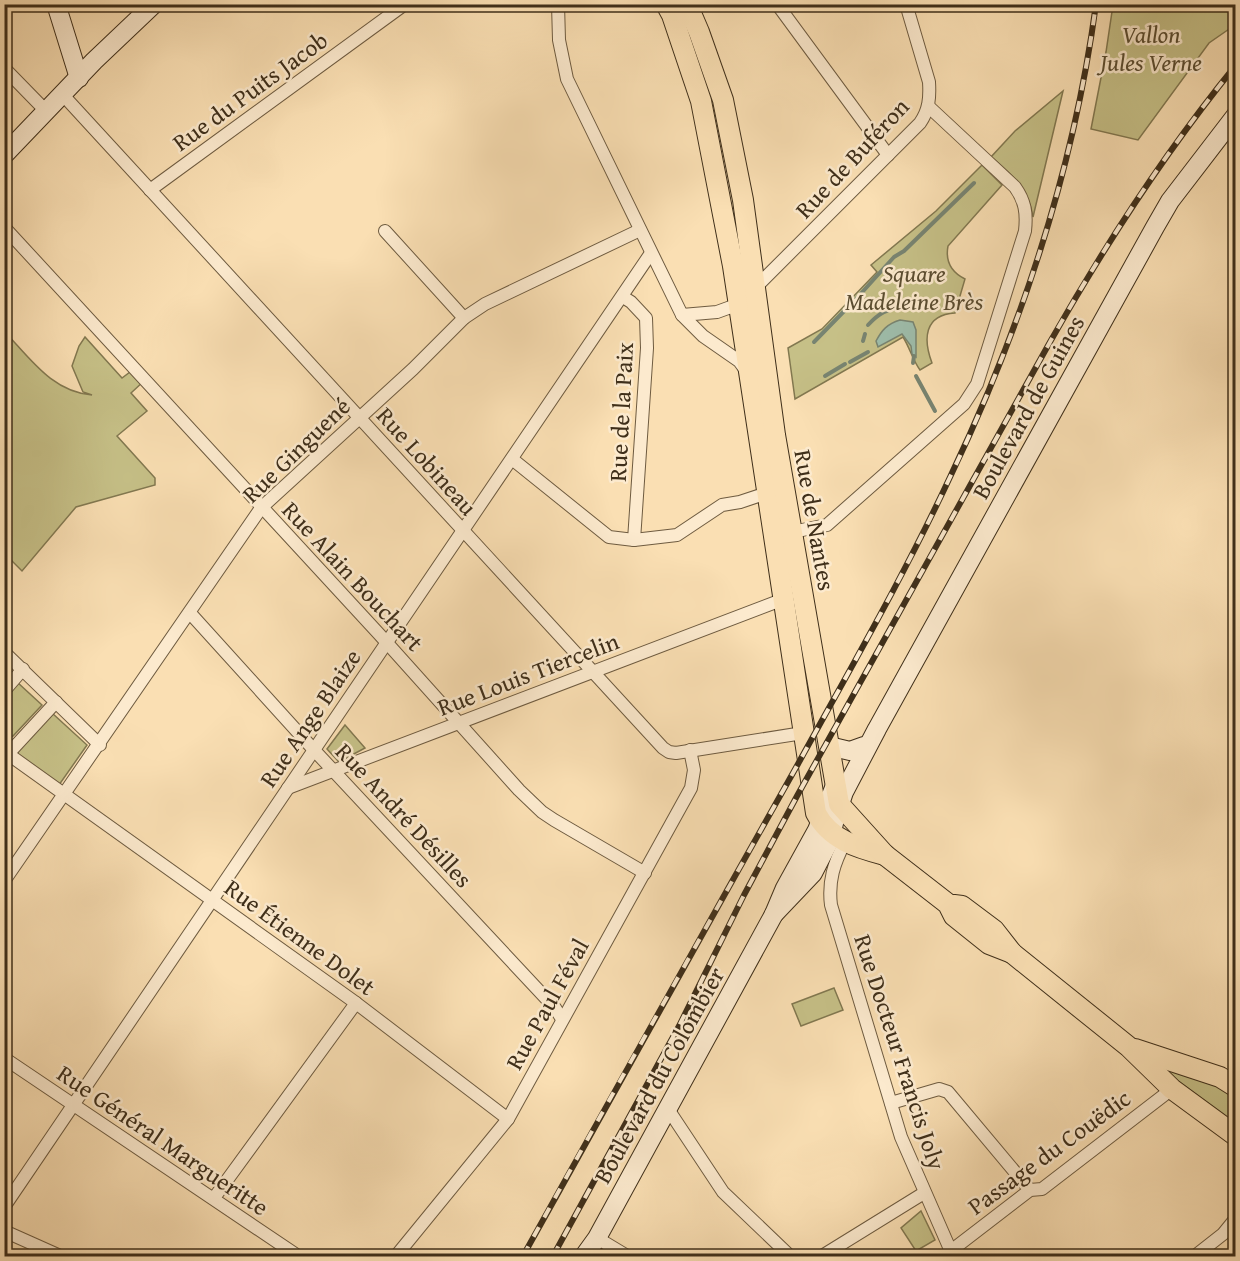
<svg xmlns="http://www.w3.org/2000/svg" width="1240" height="1261" font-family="'Gentium Book Plus',serif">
	<rect width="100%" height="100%" fill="#fadfb3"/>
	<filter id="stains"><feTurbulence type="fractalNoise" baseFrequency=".00333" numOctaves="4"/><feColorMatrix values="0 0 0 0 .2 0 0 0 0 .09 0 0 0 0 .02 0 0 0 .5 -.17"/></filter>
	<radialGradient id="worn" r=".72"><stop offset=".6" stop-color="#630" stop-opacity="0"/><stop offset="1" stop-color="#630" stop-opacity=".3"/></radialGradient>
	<!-- green -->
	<g fill="#c6c087" stroke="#827850" stroke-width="1.5">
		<polygon points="1113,5 1227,5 1232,27 1209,43 1138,140 1091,129 1106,52"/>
		<path d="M1063 91 1033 217C1029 190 1012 174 991 157L1015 131Z"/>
		<path d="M982 165 1002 185 948 246C945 262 951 272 965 279L955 313C924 315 923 339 932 363L920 370C912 359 910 348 903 337L795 399 788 348 822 329 877 272 871 265 936 211Z"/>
		<path d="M4 331C30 358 52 392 92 395L83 392 72 366 79 346 85 337 122 378 134 369 144 381 131 393 147 411 117 436 155 478V485L76 507 22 571 5 554Z"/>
		<polygon points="17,682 42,705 13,736 8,738 5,727 4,697"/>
		<polygon points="52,713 87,745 59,785 18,756 18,751"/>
		<polygon points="345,725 365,748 339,762 327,749"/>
		<polygon points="834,988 843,1010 801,1026 792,1004"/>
		<polygon points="1155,1061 1219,1085 1235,1098 1235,1123 1166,1072"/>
		<polygon points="921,1211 935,1240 916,1251 901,1228"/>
	</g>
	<!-- water -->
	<path fill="#9ebdab" stroke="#788471" stroke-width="1.5" d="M900 320 913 322 916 330V357L912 354 911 346 902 334 878 347 876 341C882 330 887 324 900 320Z"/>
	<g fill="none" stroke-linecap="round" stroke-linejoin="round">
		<!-- stream -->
		<g stroke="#788471" stroke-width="4">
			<polyline points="856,299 894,257 904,251 974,183"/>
			<path d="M868 325C879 313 887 309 903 307"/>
			<polyline points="863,341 865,334"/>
			<polyline points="814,342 853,302"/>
			<polyline points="850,362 868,352"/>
			<polyline points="913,363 914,356"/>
			<polyline points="825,376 845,364"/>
			<polyline points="916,376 935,411"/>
		</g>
		<!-- street casing -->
		<g stroke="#6e5b40" stroke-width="14">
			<g id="street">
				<polyline points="558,4 559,40 567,79 682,315 703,336 739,361 747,372"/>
				<polyline points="777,4 888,155"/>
				<polyline points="1234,4 1236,12"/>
				<polyline points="4,68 46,111"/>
				<polyline points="63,95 663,748 669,752 676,753 803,733"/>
				<polyline points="150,190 405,4"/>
				<polyline points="4,227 379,634 519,790 542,812 554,820 645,873"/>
				<polyline points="385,231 464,318"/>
				<polyline points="623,297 631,302 646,318 647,348 634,540"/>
				<path d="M682 315 717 312 739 304 920 123C929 110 930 98 929 82L906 4"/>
				<polyline points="512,459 609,537 634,540 677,535 722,505 740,502 767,493"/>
				<path d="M792 532 827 525 964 404 977 384 1025 231C1027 213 1025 201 1015 187L928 106"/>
				<polyline points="190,613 314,750 555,1008 562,1019"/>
				<polyline points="4,652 100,745"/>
				<polyline points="4,691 23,669"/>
				<polyline points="4,742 8,754 356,1003 508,1119"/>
				<polyline points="8,754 56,702"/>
				<polyline points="288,788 784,599"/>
				<path d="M845 842C834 863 828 881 831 905L901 1137 953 1256"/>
				<polyline points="4,881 261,508 413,369 464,318 485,304 640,230"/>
				<polyline points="4,1058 298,1256"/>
				<polyline points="891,1103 939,1089 948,1092 1030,1190"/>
				<polyline points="668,1109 723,1192 790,1256"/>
				<polyline points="214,1198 356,1003"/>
				<polyline points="4,1207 651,253"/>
				<polyline points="4,1231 60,1256"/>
				<polyline points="597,1238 627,1256"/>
				<polyline points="952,1250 1030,1190 1042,1189 1172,1089"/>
				<polyline points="396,1256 508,1119 691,788 694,770 690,750"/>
				<polyline points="822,1256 924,1193"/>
				<polyline points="1195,1256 1223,1234 1236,1218"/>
			</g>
		</g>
		<!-- secondary casing -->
		<g stroke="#3f2f1a" stroke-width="20">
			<g id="secondary">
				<polyline points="56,4 79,78"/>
				<polyline points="4,155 94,61 154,4"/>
				<polyline points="829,746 850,751 864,746"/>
				<polyline points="774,914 813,873 830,840 835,819 844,792 877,729 1155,227 1170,201 1236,115"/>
				<polyline points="584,1256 597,1238 774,914 785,888 817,830 836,783"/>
			</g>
		</g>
		<!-- primary casing -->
		<g stroke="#3f2f1a" stroke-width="22">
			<g id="primary">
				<path d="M666 4 672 15 701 101 733 266 816 813C830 840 858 848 885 855"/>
				<polyline points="687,4 699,32 723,100 743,200 775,435 839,804 885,855 948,904 954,916 989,944 1012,953"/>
				<polyline points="954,905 962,906 994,930 1012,953 1129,1047 1172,1089 1236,1136"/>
				<polyline points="1135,1049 1220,1077 1236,1087"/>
			</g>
		</g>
		<!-- street -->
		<use href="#street" stroke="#fceace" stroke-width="12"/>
		<!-- secondary -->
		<use href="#secondary" stroke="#fceace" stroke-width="18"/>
		<!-- primary -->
		<use href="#primary" stroke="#fadfb3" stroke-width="20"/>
		<!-- rail casing -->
		<g stroke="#3f2f1a" stroke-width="6">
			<g id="rail">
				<path d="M523 1256C613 1092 706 928 798 764 850 669 905 574 951 475 1022 326 1074 168 1096 4"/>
				<path d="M553 1256 679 1026 744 895 797 796 1050 342C1105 245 1165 152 1236 65"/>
			</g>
		</g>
		<!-- rail -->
		<use href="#rail" stroke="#fceace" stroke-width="4" stroke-dasharray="11" stroke-linecap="butt"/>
	</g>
	<g text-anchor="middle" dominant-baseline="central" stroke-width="5" stroke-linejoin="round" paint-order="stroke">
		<!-- park labels -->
		<g font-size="24" font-style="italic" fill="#5a4c30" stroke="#fceace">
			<text x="1151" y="34">Vallon<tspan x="1151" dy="28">Jules Verne</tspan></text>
			<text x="914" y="273">Square<tspan x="914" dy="28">Madeleine Brès</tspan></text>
		</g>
		<!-- street labels -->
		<g font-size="24" fill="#3f2f1a" stroke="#fceace">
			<text transform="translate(250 91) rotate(-36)">Rue du Puits Jacob</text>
			<text transform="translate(852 158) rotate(-47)">Rue de Buféron</text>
			<text transform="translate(1028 407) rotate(-61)">Boulevard de Guines</text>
			<text transform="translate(621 412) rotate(-87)">Rue de la Paix</text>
			<text transform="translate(296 450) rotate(-44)">Rue Ginguené</text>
			<text transform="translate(427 461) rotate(48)">Rue Lobineau</text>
			<text transform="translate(815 520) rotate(80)">Rue de Nantes</text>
			<text transform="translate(353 576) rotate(47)">Rue Alain Bouchart</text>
			<text transform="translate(528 674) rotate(-21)">Rue Louis Tiercelin</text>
			<text transform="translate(310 718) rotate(-56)">Rue Ange Blaize</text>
			<text transform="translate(404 815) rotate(47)">Rue André Désilles</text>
			<text transform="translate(300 937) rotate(36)">Rue Étienne Dolet</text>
			<text transform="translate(547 1004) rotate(-61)">Rue Paul Féval</text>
			<text transform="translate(900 1052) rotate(72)">Rue Docteur Francis Joly</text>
			<text transform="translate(659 1075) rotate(-61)">Boulevard du Colombier</text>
			<text transform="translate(163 1140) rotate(34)">Rue Général Margueritte</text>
			<text transform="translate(1049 1152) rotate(-36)">Passage du Couëdic</text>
		</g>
	</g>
	<!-- margin -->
	<rect width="1240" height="1261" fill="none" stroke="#fadfb3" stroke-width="24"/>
	<rect x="6" y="6" width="1228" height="1249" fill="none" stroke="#3f2f1a" stroke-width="3"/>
	<rect x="12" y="12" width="1216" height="1237" fill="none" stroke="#3f2f1a" stroke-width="1.5"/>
	<rect width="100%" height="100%" filter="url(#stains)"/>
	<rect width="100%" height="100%" fill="url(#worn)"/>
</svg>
